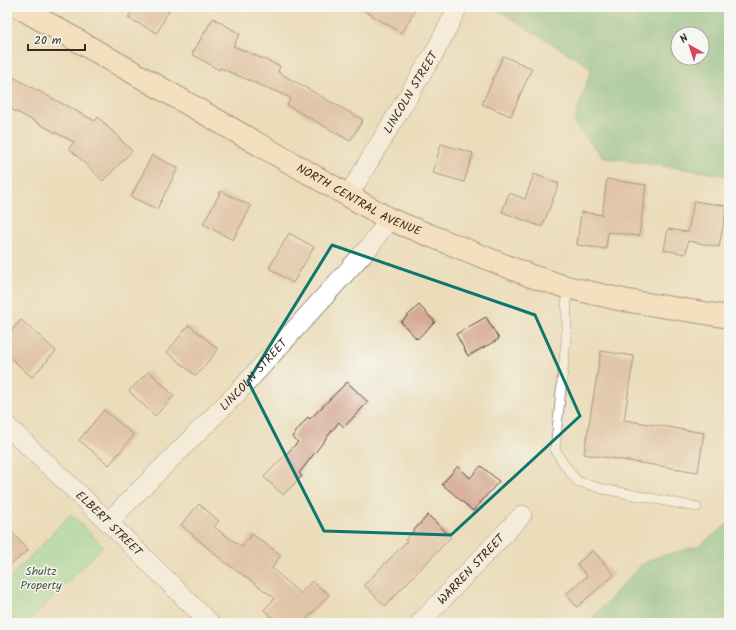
<svg xmlns="http://www.w3.org/2000/svg" width="736" height="630" font-family="Kalam,sans-serif">
	<rect width="100%" height="100%" fill="#f6f6f2"/>
	<filter id="ink" filterUnits="userSpaceOnUse"><feTurbulence type="fractalNoise" baseFrequency=".025" numOctaves="2"/><feDisplacementMap in="SourceGraphic" scale="8" xChannelSelector="R" yChannelSelector="G"/><feConvolveMatrix kernelMatrix="1 2 1 2 8 2 1 2 1" color-interpolation-filters="sRGB"/></filter>
	<filter id="wash" filterUnits="userSpaceOnUse"><feTurbulence type="fractalNoise" baseFrequency=".012" numOctaves="4" result="noise"/><feDisplacementMap in="SourceGraphic" scale="16" xChannelSelector="R" yChannelSelector="G"/><feGaussianBlur stdDeviation="0.9" result="paint"/><feColorMatrix in="noise" values="0 0 0 0 0 0 0 0 0 0 0 0 0 0 0 0 0 1.4 0 .05"/><feComposite in="paint" operator="in"/></filter>
	<g filter="url(#wash)">
		<rect width="100%" height="100%" fill="#ebddba"/>
		<!-- green -->
		<polygon fill="#86da9c" stroke="#60825d" points="71,514 103,546 28,623 7,623 7,581"/>
		<!-- forest -->
		<g fill="#6cba84" stroke="#547251" fill-rule="evenodd">
			<path d="M492 7H729V176L602 157 574 123 591 68ZM678 34H702V58H678Z"/>
			<polygon points="729,523 729,623 588,623 641,565 657,557 699,546"/>
		</g>
		<g id="blocks">
			<!-- building -->
			<g fill="#d6a993">
				<polygon points="134,7 171,7 157,33 128,18"/>
				<polygon points="358,7 417,7 402,33"/>
				<polygon points="213,18 240,34 233,46 280,66 278,72 363,120 350,141 287,105 291,98 220,68 219,70 192,54"/>
				<polygon points="503,56 532,68 511,116 482,104"/>
				<polygon points="7,73 27,85 95,121 98,117 132,151 103,181 69,148 74,142 7,107"/>
				<polygon points="441,144 473,153 464,182 433,173"/>
				<polygon points="152,155 178,168 157,209 131,197"/>
				<polygon points="534,174 559,184 542,227 502,212 509,193 525,199"/>
				<polygon points="607,179 646,185 639,236 608,232 606,249 577,245 581,212 602,215"/>
				<polygon points="221,191 251,206 233,240 203,224"/>
				<polygon points="694,201 727,206 719,247 688,241 686,254 664,250 668,229 688,232"/>
				<polygon points="289,233 314,247 293,283 269,268"/>
				<polygon points="419,305 435,322 417,339 401,322"/>
				<polygon points="486,317 499,339 468,356 456,334"/>
				<polygon points="21,320 56,351 32,377 7,355 7,336"/>
				<polygon points="189,325 218,349 196,376 167,352"/>
				<polygon points="601,351 634,356 624,420 704,433 698,472 584,454"/>
				<polygon points="149,371 174,396 155,416 129,391"/>
				<polygon points="347,382 368,402 344,427 339,422 299,473 302,476 283,495 264,477 298,442 292,437 308,417 310,419"/>
				<polygon points="104,410 134,435 109,465 79,440"/>
				<polygon points="458,466 470,478 481,466 499,481 473,511 442,484"/>
				<polygon points="199,504 219,521 214,527 242,547 252,534 281,555 272,568 300,594 312,581 329,595 303,623 279,623 264,610 275,598 223,561 181,525"/>
				<polygon points="428,515 451,537 385,606 364,585 407,541 405,540"/>
				<polygon points="7,527 28,550 7,568"/>
				<polygon points="593,550 614,575 577,607 566,594 587,576 577,564"/>
			</g>
		</g>
	</g>
	<g filter="url(#ink)">
		<use href="#blocks" fill-opacity="0" stroke="#554535" stroke-width="1"/>
		<g fill="none" stroke-linecap="round" stroke-linejoin="round">
			<!-- service casing -->
			<g stroke="#554535" stroke-width="10">
				<polyline id="service" points="566,287 567,330 555,449 563,463 577,481 603,489 697,507"/>
			</g>
			<!-- minor casing -->
			<g stroke="#554535" stroke-width="20">
				<g id="minor">
					<path id="s1" d="M348 196 436 50 458 7"/>
					<path id="s2" d="M7 426 102 516 210 623"/>
					<path id="s3" d="M108 522 240 390 370 246 389 219"/>
					<path id="s4" d="M420 623 522 515"/>
				</g>
			</g>
			<!-- secondary casing -->
			<g stroke="#554535" stroke-width="24">
				<g id="secondary">
					<path id="s5" d="M19 7 389 219 531 276 566 287 623 300 729 317"/>
				</g>
			</g>
			<!-- service -->
			<use href="#service" stroke="#fff" stroke-width="9"/>
			<!-- minor -->
			<use href="#minor" stroke="#fff" stroke-width="19"/>
			<!-- secondary -->
			<use href="#secondary" stroke="#fee5c5" stroke-width="22"/>
		</g>
	</g>
	<!-- marked area -->
	<path d="M0 0H736V630H0ZM332 245 535 315 580 416 451 535 324 531 248 381Z" fill="#ebddba" fill-opacity=".55" fill-rule="evenodd"/>
	<path fill="none" stroke="#0f766e" stroke-width="3" stroke-linejoin="round" d="M332 245 535 315 580 416 451 535 324 531 248 381Z"/>
	<g text-anchor="middle" dominant-baseline="central" stroke-width="3" stroke-linejoin="round" paint-order="stroke">
		<!-- street labels -->
		<g font-size="12" fill="#3b2a1e" stroke="#f6f6f2">
			<text stroke="none"><textPath href="#s1" startOffset="121">LINCOLN STREET</textPath></text>
			<text stroke="none"><textPath href="#s5" startOffset="391">NORTH CENTRAL AVENUE</textPath></text>
			<text stroke="none"><textPath href="#s3" startOffset="207">LINCOLN STREET</textPath></text>
			<text stroke="none"><textPath href="#s2" startOffset="141">ELBERT STREET</textPath></text>
			<text stroke="none"><textPath href="#s4" startOffset="74">WARREN STREET</textPath></text>
		</g>
		<!-- park labels -->
		<g font-size="12" fill="#4e563e" stroke="#f6f6f2">
			<text x="41" y="571">Shultz<tspan x="41" dy="14">Property</tspan></text>
		</g>
	</g>
	<!-- margin -->
	<rect width="736" height="630" fill="none" stroke="#f6f6f2" stroke-width="24"/>
	<!-- north arrow -->
	<g transform="translate(690 46) rotate(321)"><circle r="19" fill="#f6f6f2" stroke="#aba49d"/>
	<path d="M0-3L7 15L0 10L-7 15Z" fill="#d1495b"/>
	<text y="-6" font-size="11" font-weight="bold" text-anchor="middle" fill="#3b2a1e">N</text>
	</g>
	<!-- scale -->
	<path d="M28 44v6h57v-6" fill="none" stroke="#3b2a1e" stroke-width="2"/>
	<text x="34" y="44" font-size="12" fill="#3b2a1e" stroke="#f6f6f2" stroke-width="3" paint-order="stroke">20 m</text>
</svg>
